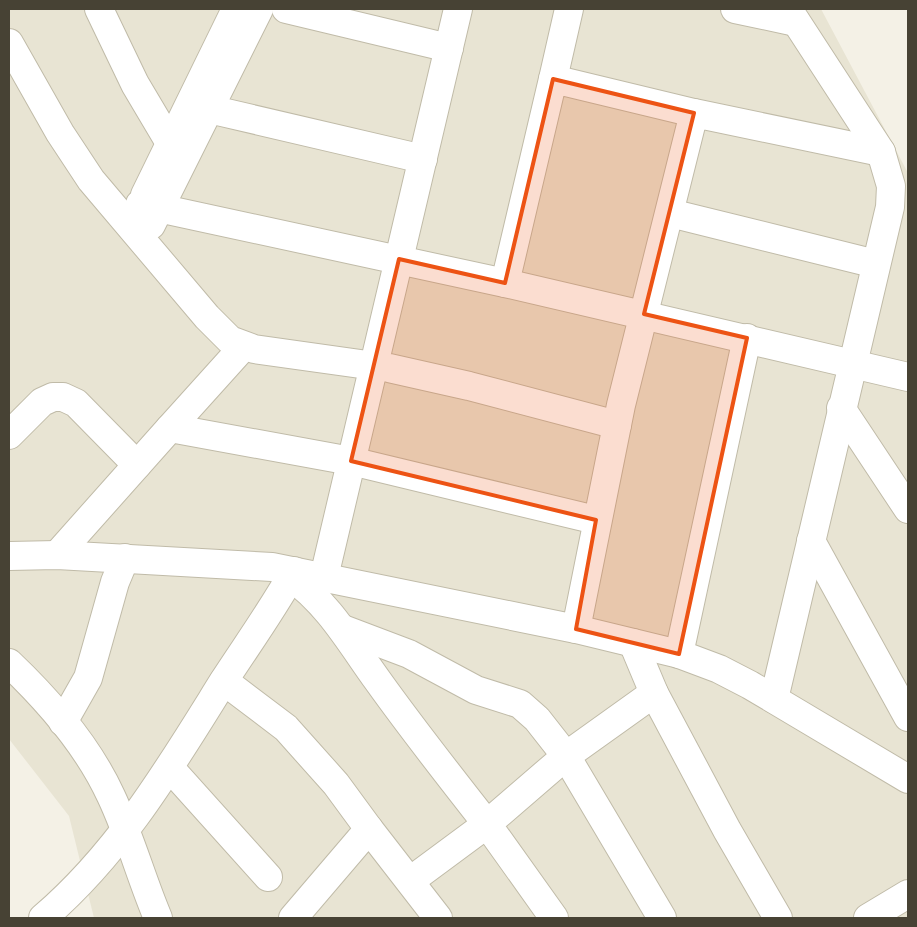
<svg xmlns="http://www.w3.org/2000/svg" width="917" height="927" font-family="'Varela Round',sans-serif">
	<rect width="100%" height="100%" fill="#f4f1e6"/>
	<!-- residential -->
	<polygon fill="#e8e4d3" points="9,9 821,9 908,173 908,918 94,918 69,816 9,739"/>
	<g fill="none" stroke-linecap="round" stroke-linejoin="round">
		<!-- minor casing -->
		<g stroke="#c0bba8" stroke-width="30">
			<g id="minor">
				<polyline points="99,9 135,84 170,143"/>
				<polyline points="286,9 449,48"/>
				<polyline points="735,9 796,22"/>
				<polyline points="9,43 60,133 91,180 207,317 230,340 254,349 389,368 469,386 617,425"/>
				<polyline points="553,79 569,9"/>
				<polyline points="209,109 423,159"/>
				<polyline points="145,195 236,9"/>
				<polyline points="140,204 505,283 908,377"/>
				<polyline points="670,213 876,264"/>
				<polyline points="151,225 259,9"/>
				<polyline points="505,283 553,79 694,113"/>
				<polyline points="841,408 908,509"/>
				<polyline points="170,428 243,347"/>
				<polyline points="9,435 42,402 53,397 63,397 76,403 137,465"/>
				<polyline points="811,541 908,717"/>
				<polyline points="57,555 170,428 351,461 596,520"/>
				<polyline points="9,556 57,555 272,567 576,629 679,654 719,669 750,685 908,779"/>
				<path d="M291 577C329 604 351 644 378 681 413 730 450 777 487 824L410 881"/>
				<polyline points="324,577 458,9"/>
				<polyline points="343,629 409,654 476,690 520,704 537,719 566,756 487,824 554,918"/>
				<polyline points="576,629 621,405 694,113 881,152"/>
				<polyline points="633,643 654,693"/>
				<polyline points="679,654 747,338"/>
				<path d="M9 663C49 701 88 746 111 796 130 836 141 878 158 918"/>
				<polyline points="224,681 286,728 336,784 369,829"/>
				<polyline points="774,699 890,207 891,186 881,152 788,9"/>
				<polyline points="63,722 88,678 115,582 125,558"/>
				<polyline points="170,768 268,877"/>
				<path d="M43 918C120 852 170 767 223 682 247 645 273 609 294 571"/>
				<polyline points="293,918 369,829 438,918"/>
				<polyline points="662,918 566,756 654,693 727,830 778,918"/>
				<polyline points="868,918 908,894"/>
			</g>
		</g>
		<!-- minor -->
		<use href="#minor" stroke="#fff" stroke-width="28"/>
	</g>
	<!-- marked area -->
	<path fill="#ed5314" fill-opacity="0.2" stroke="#ed5314" stroke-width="4" stroke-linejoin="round" d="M553 79 694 113 644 314 747 338 679 654 576 629 596 520 351 461 399 259 505 283Z"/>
	<!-- border -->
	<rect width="917" height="927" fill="none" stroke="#474234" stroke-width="20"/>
</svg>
